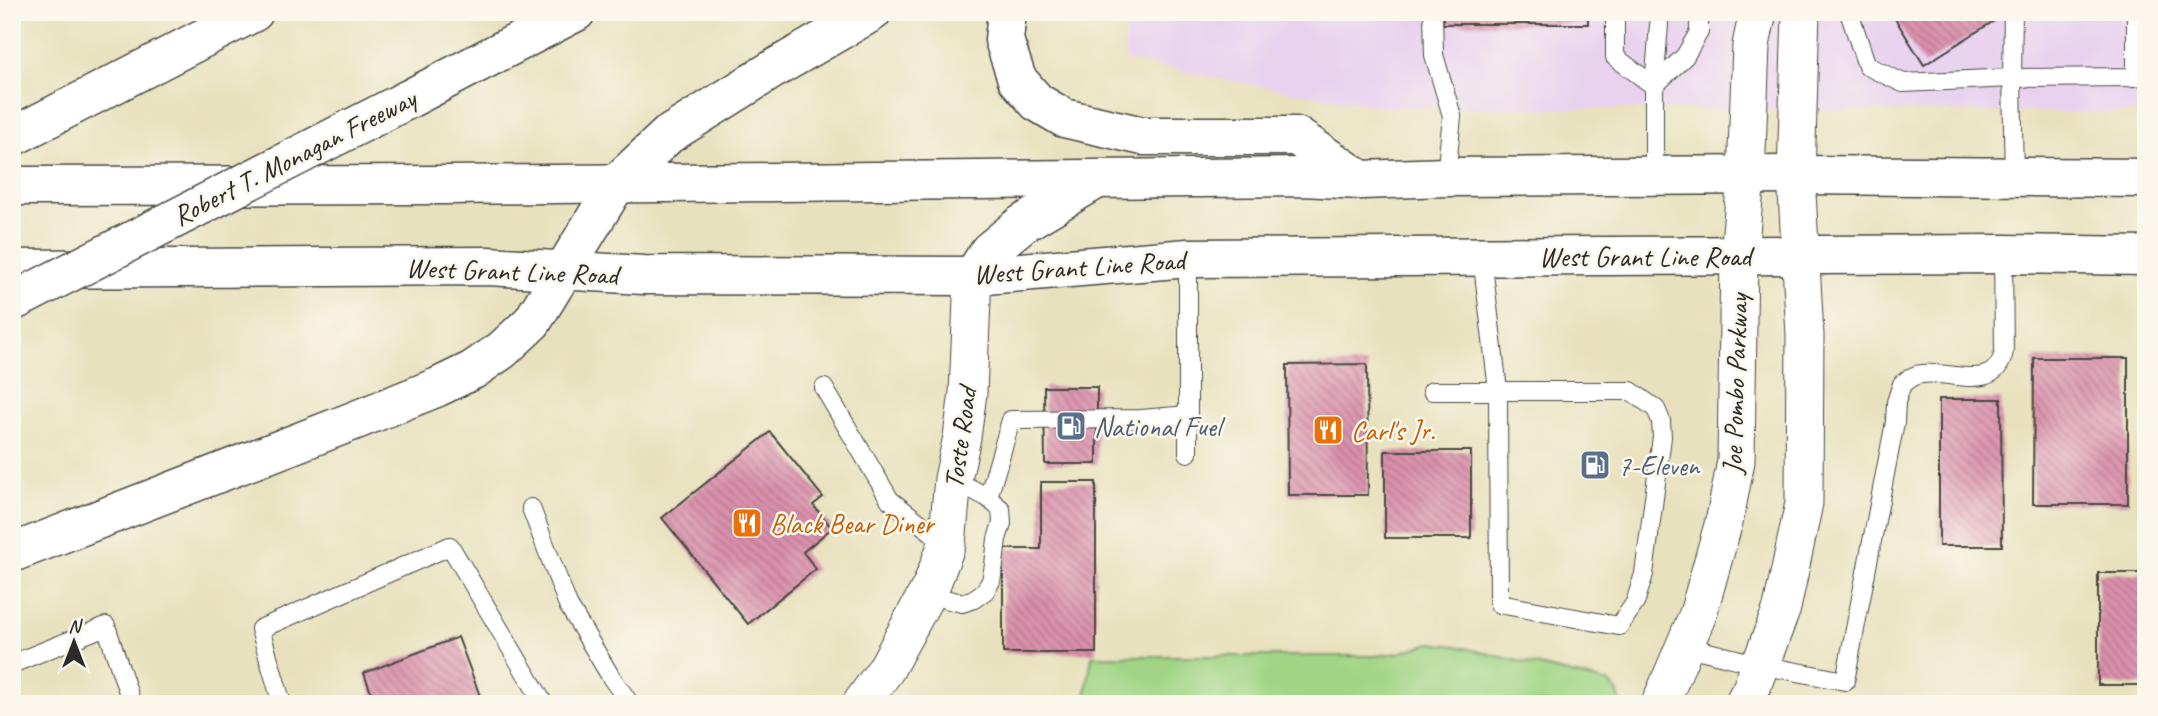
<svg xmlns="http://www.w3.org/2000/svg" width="2158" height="716" font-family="Caveat,sans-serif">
	<defs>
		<pattern id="building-back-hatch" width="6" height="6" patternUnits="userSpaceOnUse" patternTransform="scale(1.75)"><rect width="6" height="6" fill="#da90ac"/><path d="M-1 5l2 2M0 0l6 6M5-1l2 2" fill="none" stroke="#b1768c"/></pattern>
	</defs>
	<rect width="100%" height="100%" fill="#fbf7ec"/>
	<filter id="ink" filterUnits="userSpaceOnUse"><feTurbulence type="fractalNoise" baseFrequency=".0143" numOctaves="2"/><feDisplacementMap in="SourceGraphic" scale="14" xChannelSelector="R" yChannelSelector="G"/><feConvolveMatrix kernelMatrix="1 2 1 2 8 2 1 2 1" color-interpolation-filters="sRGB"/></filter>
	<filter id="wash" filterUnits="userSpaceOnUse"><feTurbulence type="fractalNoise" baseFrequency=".00686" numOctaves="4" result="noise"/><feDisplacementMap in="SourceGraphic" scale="28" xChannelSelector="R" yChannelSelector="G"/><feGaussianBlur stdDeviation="1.57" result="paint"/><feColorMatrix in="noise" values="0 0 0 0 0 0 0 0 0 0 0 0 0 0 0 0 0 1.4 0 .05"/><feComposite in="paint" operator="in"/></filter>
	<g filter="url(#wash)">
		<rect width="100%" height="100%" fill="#e8e1be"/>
		<!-- built -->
		<polygon fill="#e8d2ef" points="1125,12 2146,12 2146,113 1382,107 1231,81 1125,60"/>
		<!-- green -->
		<polygon fill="#a1d585" stroke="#668058" stroke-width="2" points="1431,643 1456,646 1609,683 1618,693 1621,704 1084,704 1092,656 1375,656 1398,653"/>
		<g id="blocks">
			<!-- building -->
			<g fill="url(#building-back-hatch)">
				<rect x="1443" y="12" width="145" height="12"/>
				<polygon points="1891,12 1993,12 1997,19 1924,65"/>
				<polygon points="2034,358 2128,358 2128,504 2033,504"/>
				<polygon points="1367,364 1368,495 1288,495 1287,365"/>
				<polygon points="1044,387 1097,387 1097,464 1045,464"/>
				<polygon points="1939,399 2001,399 2002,546 1939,546"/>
				<polygon points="770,432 823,497 813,505 832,528 803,552 816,569 748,624 662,518"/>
				<rect x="1385" y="451" width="86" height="87"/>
				<polygon points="1041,482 1096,482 1096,653 1003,653 1003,549 1041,549"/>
				<rect x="2098" y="573" width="48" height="112"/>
				<polygon points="458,637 483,704 375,704 364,673"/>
			</g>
		</g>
	</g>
	<g filter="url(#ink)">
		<use href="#blocks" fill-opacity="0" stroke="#474641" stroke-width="2"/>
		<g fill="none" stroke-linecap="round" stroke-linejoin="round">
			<!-- service casing -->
			<g stroke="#474641" stroke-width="20">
				<g id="service">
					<polyline points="1433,12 1434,55 1452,116 1446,177"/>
					<polyline points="1615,12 1615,57 1654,86 1654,177"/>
					<polyline points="1849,12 1867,66 1903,83 2012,78 2013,12"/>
					<polyline points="1654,86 1685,56 1699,32 1699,12"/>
					<polyline points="1654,86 1660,12"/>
					<polyline points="2014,178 2012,78 2136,77 2136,12"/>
					<polyline points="824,388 890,500 947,544"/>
					<polyline points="1432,391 1631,391 1656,409 1661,421 1662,437 1644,574 1635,603 1619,626 1499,604 1498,390 1482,257"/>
					<polyline points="1188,453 1188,258"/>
					<polyline points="988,498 1011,420 1141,419 1188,415"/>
					<polyline points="531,508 568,605 611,677 630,704"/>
					<polyline points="931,586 945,599 962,603 974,599 985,591 991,581 994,565 997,539 1002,523 1001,509 988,498 953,479"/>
					<path d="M1684 646 1760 665 1845 681 1895 422 1896 402 1902 384C1908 379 1915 374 1922 374 1952 370 1996 394 2004 351L2003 254"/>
					<polyline points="12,664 106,626 132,704"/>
					<polyline points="282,704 260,629 450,546 544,704"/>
				</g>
			</g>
			<!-- minor casing -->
			<g stroke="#474641" stroke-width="39">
				<g id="minor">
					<polyline points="861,704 886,669 931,586 947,544 953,479 962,437 968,393 973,276"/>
					<polyline points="1660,704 1698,614 1725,518 1736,461 1739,255 1746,177 1751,45 1758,12"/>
					<polyline points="1743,704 1751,689 1782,608 1804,503 1805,335 1796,175 1801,12"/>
				</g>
			</g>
			<!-- primary casing -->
			<g stroke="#474641" stroke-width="41">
				<g id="primary">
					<polyline points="12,186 448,185 1303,177 1361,180 1446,177 1796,175 2146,178"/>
					<polyline points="12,269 488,266 644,275 973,276 1188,258 2003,254 2146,256"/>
					<polyline points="973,276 989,251 1022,224 1096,180"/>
				</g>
			</g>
			<!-- motorway casing -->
			<g stroke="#474641" stroke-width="41">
				<g id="motorway">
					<polyline points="1007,12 1004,40 1017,79 1037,102 1064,118 1143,136 1296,136 1361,180"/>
					<polyline points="407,100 576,12"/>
					<polyline points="12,137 254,12"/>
					<polyline points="12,553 356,420 438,387 473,370 502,350 532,322 617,183 668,135 775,68 872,12"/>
				</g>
			</g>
			<!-- service -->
			<use href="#service" stroke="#fff" stroke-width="18"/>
			<!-- minor -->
			<use href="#minor" stroke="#fff" stroke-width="37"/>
			<!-- primary -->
			<use href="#primary" stroke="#fff" stroke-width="38"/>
			<!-- motorway -->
			<use href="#motorway" stroke="#fff" stroke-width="38"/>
			<!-- motorway-bridge casing -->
			<g stroke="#474641" stroke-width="41" stroke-linecap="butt">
				<polyline id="motorway-bridge" points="12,302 407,100"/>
			</g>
			<!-- motorway-bridge -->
			<use href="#motorway-bridge" stroke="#fff" stroke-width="38"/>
		</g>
	</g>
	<!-- icons -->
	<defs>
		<g id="fuel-square" transform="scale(1.575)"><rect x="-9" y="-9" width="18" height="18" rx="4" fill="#5c6f8a" stroke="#fbf7ec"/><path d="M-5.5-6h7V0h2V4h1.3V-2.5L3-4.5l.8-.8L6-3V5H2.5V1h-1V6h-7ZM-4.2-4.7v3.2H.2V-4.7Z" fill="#fff"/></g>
		<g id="restaurant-square" transform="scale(1.575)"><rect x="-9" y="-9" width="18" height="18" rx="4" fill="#e8710a" stroke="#fbf7ec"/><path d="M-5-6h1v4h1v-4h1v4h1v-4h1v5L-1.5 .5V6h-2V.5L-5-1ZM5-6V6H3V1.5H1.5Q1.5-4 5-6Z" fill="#fff"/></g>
	</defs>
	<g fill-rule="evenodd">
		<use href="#fuel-square" x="1071" y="426"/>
		<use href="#restaurant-square" x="1328" y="430"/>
		<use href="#fuel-square" x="1595" y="465"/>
		<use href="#restaurant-square" x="747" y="523"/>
	</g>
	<g text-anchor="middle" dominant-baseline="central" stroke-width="5" stroke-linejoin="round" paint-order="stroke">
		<!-- street labels -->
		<g font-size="28" fill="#2b2b2b" stroke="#fbf7ec">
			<text transform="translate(294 157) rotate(-27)">Robert T. Monagan Freeway</text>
			<text x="1645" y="256">West Grant Line Road</text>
			<text transform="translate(1079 267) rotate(-4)">West Grant Line Road</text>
			<text transform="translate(512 271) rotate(2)">West Grant Line Road</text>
			<text transform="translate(1735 384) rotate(-88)">Joe Pombo Parkway</text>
			<text transform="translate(960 438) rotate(-82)">Toste Road</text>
		</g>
		<!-- service labels -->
		<g font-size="28" fill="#4e5e75" stroke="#fbf7ec" text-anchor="start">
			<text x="1094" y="426">National Fuel</text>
			<text x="1618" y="465">7-Eleven</text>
		</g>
		<!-- food labels -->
		<g font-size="28" fill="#c56008" stroke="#fbf7ec" text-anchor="start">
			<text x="1351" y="430">Carl's Jr.</text>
			<text x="770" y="523">Black Bear Diner</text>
		</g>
	</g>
	<!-- margin -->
	<rect width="2158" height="716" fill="none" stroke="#fbf7ec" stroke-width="42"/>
	<!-- north arrow -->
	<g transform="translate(74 642)" stroke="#fbf7ec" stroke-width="5" paint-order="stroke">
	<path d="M0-5L12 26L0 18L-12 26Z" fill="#2b2b2b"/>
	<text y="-10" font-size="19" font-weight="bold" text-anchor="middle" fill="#2b2b2b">N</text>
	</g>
</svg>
